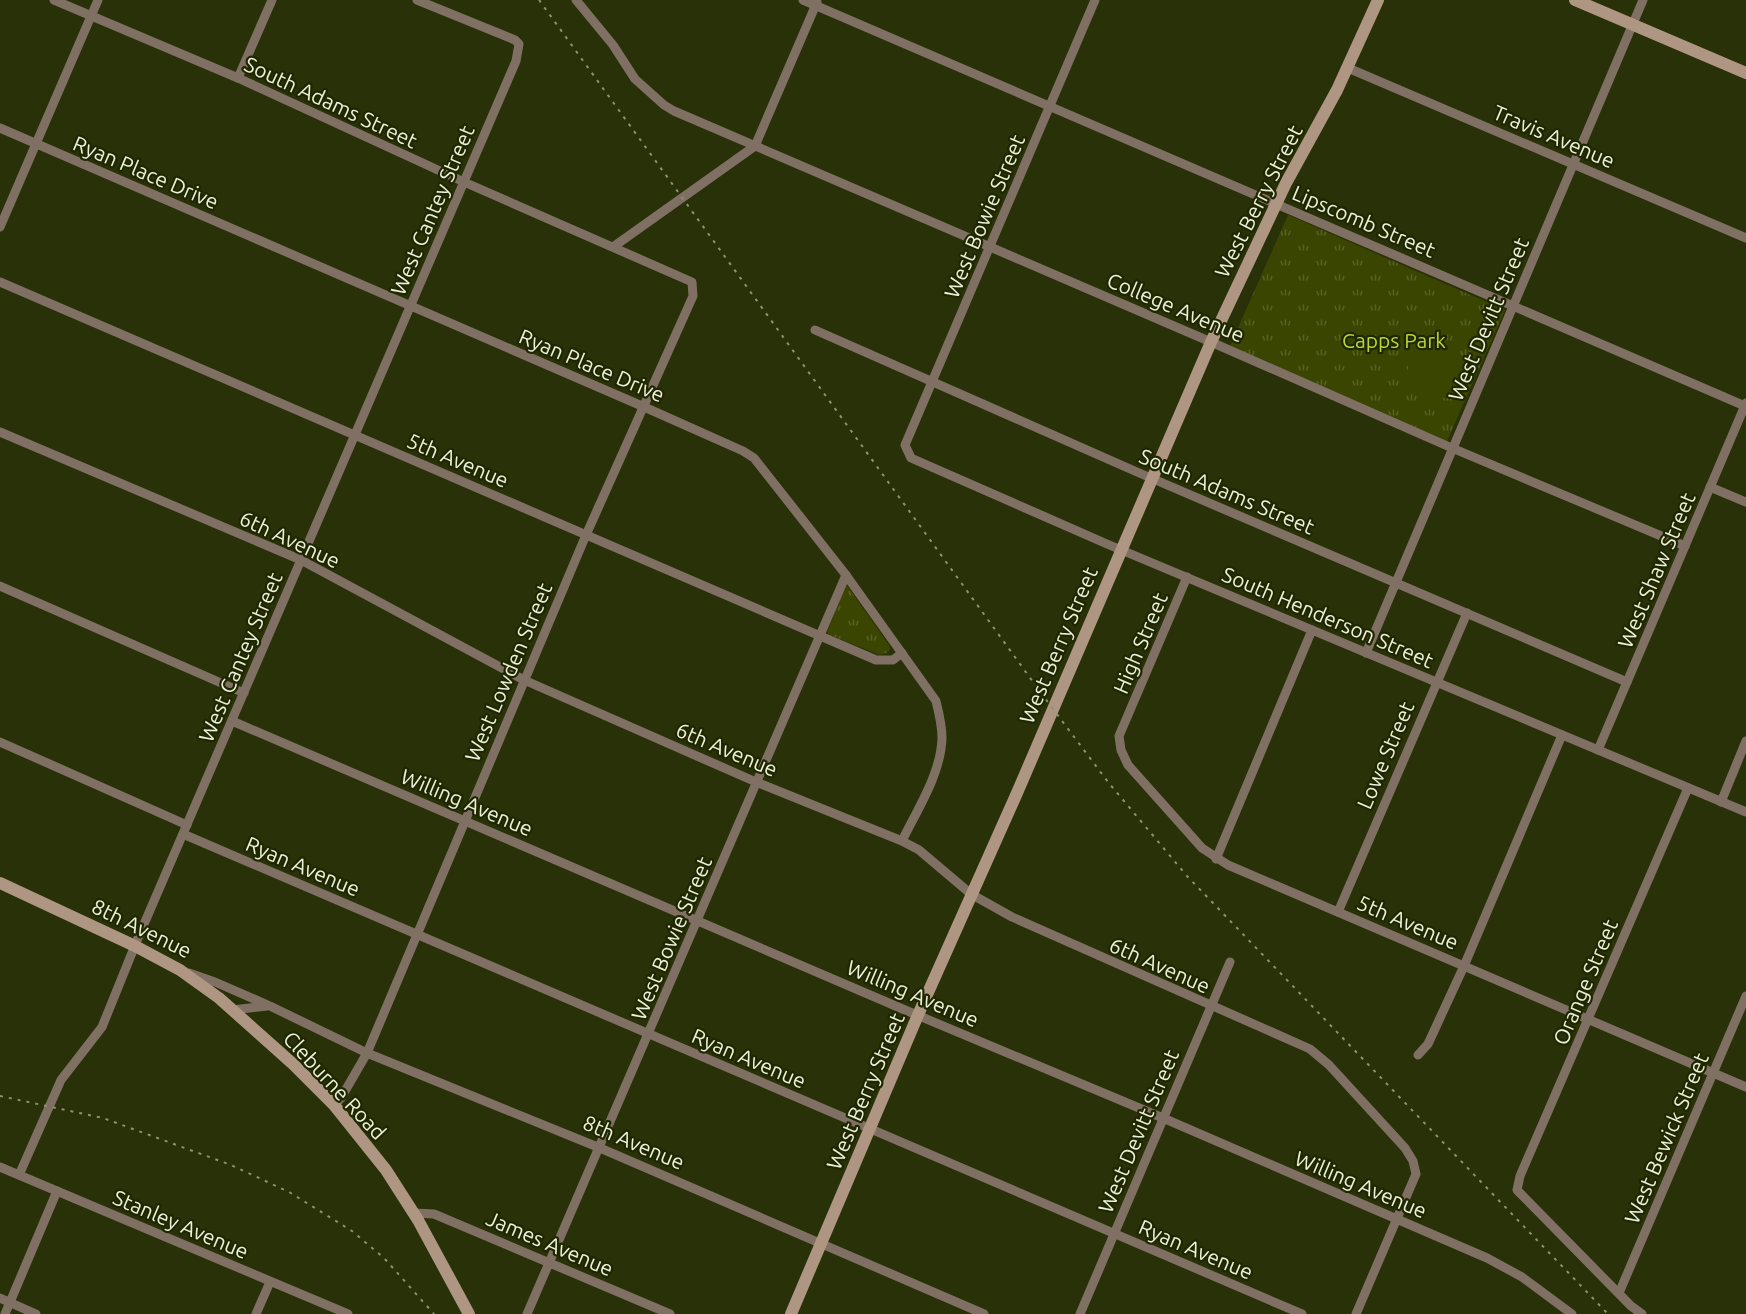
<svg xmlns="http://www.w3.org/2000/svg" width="1746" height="1314" font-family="Ubuntu,sans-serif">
	<defs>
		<pattern id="park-tufts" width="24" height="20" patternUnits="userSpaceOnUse" patternTransform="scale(1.5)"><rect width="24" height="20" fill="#3a4502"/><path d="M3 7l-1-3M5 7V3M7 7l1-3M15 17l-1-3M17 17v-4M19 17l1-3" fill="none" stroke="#576026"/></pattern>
	</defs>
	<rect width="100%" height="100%" fill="#293108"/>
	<!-- park -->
	<g fill="url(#park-tufts)">
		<polygon points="1288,215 1505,310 1447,441 1230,346"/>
		<polygon points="846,584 889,645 890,649 887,653 880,655 830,635 827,632"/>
	</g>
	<!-- pitch -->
	<polygon fill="#3a4502" points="1419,344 1462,363 1446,399 1403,381"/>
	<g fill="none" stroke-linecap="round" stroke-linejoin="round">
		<!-- minor -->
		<g stroke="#807064" stroke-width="9">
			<polyline points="54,0 238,78 464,182 692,282 693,296 586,535 367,1053 341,1098 334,1105"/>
			<polyline points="576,0 613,45 635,79 664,105 674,111 1211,342 1452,448 1685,546"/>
			<polyline points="803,0 1745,406"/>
			<polyline points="1095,0 905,445 911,458 1107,544 1746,812"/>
			<polyline points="1348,68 1746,238"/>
			<polyline points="238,78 272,0"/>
			<path d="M0 128 642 406 743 451 754 458 846 575 936 701C939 713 942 725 942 738 941 774 917 810 902 841"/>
			<polyline points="0,227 98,0"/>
			<polyline points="613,247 755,146 817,2"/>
			<polyline points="0,282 876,660 893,660 902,653"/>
			<polyline points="815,330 1137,472 1627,682"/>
			<polyline points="0,432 301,560 524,680 756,782 902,841 919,850 971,894 1012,917 1310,1049 1329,1065 1405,1148 1413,1161 1416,1174 1356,1314"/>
			<polyline points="1710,487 1746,502"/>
			<polyline points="1187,577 1119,736 1121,750 1128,765 1202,848 1228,865 1746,1087"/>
			<polyline points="0,586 244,693"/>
			<polyline points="1366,653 1643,0"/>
			<polyline points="232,721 905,1010 1163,1118 1487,1258 1522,1277 1572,1314"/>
			<polyline points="0,742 187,825"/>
			<polyline points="1598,750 1746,403"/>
			<polyline points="1721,802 1746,741"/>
			<polyline points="183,834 1302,1314"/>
			<polyline points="1216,859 1312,630"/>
			<polyline points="1338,912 1467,613"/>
			<polyline points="189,973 215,982 270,1006 367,1053 600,1148 984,1314"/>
			<polyline points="232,1010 267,1006"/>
			<polyline points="1418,1055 1428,1044 1464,966 1562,735"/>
			<polyline points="0,1167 348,1314"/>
			<polyline points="19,1175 61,1080 102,1027 138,938 516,61 519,44 515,40 417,0"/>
			<polyline points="414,1213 434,1214 670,1314"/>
			<polyline points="1619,1293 1746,996"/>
			<polyline points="0,1298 36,1314"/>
			<polyline points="5,1314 57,1191"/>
			<polyline points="256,1314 270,1282"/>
			<polyline points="527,1314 846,575"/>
			<polyline points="1080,1314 1230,962"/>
			<polyline points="1642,1314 1631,1306 1517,1190 1520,1176 1688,788"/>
		</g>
		<!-- secondary -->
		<g stroke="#af9682" stroke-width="12">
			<polyline points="1575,0 1746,73"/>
			<polyline points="0,883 135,946 180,970 219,998 293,1064 334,1105 386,1170 418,1220 469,1314"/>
			<polyline points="791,1314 918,1015 1017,793 1211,342 1286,183 1337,90 1378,0"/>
		</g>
		<!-- rail -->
		<g stroke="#8b9373" stroke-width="2" stroke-dasharray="3 6" stroke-linecap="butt">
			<polyline points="539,0 1041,693 1108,782 1187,876 1608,1314"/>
			<polyline points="0,1096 103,1118 231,1165 289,1192 352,1231 384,1258 434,1314"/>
		</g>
	</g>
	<g text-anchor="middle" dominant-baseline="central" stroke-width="4.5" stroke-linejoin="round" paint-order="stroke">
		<!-- street labels -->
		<g font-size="21" fill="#eaf1da" stroke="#202700">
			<text transform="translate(331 102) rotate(25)">South Adams Street</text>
			<text transform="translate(1554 136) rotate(23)">Travis Avenue</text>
			<text transform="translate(146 172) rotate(23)">Ryan Place Drive</text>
			<text transform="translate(1258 201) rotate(-63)">West Berry Street</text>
			<text transform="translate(432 210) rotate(-67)">West Cantey Street</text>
			<text transform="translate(984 216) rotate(-67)">West Bowie Street</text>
			<text transform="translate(1364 221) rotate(23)">Lipscomb Street</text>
			<text transform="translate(1176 307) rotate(23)">College Avenue</text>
			<text transform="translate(1488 319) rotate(-67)">West Devitt Street</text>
			<text transform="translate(592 365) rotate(23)">Ryan Place Drive</text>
			<text transform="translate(458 460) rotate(23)">5th Avenue</text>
			<text transform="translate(1227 491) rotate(23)">South Adams Street</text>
			<text transform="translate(290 539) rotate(25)">6th Avenue</text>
			<text transform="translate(1656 570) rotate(-67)">West Shaw Street</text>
			<text transform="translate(1328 617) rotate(23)">South Henderson Street</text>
			<text transform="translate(1140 643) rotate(-67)">High Street</text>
			<text transform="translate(1058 645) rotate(-67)">West Berry Street</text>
			<text transform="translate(240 657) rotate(-67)">West Cantey Street</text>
			<text transform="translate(508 672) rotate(-67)">West Lowden Street</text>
			<text transform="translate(727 749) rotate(23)">6th Avenue</text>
			<text transform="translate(1385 755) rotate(-67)">Lowe Street</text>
			<text transform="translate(467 802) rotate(23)">Willing Avenue</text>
			<text transform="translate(303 866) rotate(23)">Ryan Avenue</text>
			<text transform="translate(1408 922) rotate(23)">5th Avenue</text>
			<text transform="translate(142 928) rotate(26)">8th Avenue</text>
			<text transform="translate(671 938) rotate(-67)">West Bowie Street</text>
			<text transform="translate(1160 965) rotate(24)">6th Avenue</text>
			<text transform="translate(1585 982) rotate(-67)">Orange Street</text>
			<text transform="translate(913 993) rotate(23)">Willing Avenue</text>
			<text transform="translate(749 1058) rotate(23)">Ryan Avenue</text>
			<text transform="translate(335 1085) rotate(47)">Cleburne Road</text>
			<text transform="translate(865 1091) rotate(-67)">West Berry Street</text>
			<text transform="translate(1138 1131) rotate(-67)">West Devitt Street</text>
			<text transform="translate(1666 1138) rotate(-67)">West Bewick Street</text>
			<text transform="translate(634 1142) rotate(23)">8th Avenue</text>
			<text transform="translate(1361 1184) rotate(23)">Willing Avenue</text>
			<text transform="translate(181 1224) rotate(23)">Stanley Avenue</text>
			<text transform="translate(550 1243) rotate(23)">James Avenue</text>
			<text transform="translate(1196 1249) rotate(23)">Ryan Avenue</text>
		</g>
		<!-- park labels -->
		<g font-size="21" fill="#b8d634" stroke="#202700">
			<text x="1394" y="340">Capps Park</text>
		</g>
	</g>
</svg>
